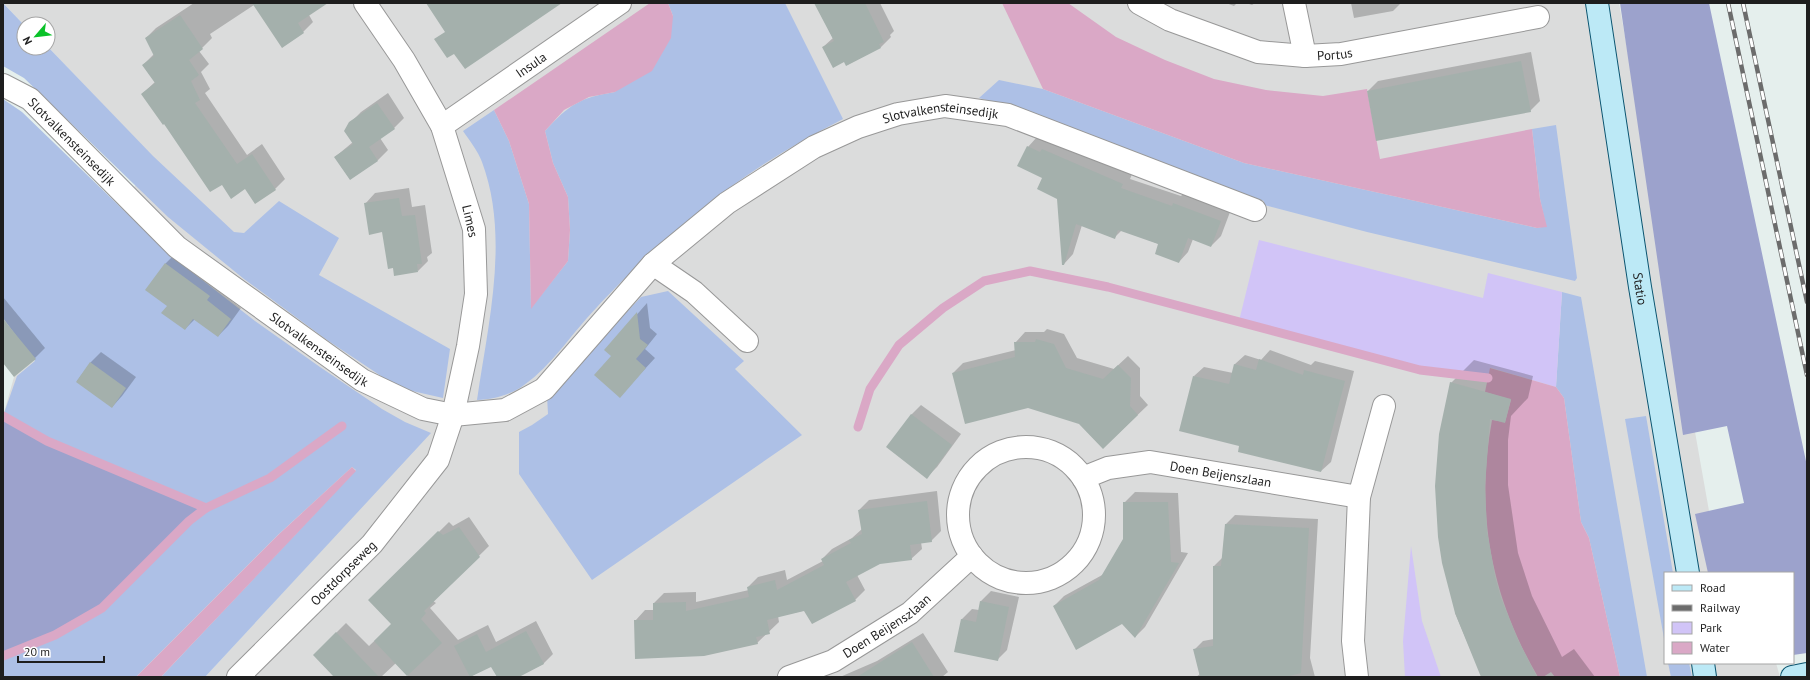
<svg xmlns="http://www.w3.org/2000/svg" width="1810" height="680" font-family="'PT Sans',sans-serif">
	<rect width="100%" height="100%" fill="#e5efed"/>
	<!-- residential -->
	<polygon fill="#dbdcdc" points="3,3 1619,3 1720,573 1665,573 1665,663 1776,663 1780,677 205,677 333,538 309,521 270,478 206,508 22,428 3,416 14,377 36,359 152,156 48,47 48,24 24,25"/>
	<!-- grass -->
	<g fill="#adc0e6">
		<polygon points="3,3 24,25 24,48 48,48 48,47 153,156 234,232 244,233 279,201 339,238 319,275 450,349 443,398 399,388 327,340 244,279 168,217 24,78 3,66"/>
		<path d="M668 3H785L843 119C790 146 741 176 696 214 657 246 620 281 587 318 565 343 548 369 520 388 506 396 493 399 477 400 488 324 510 237 482 162 478 151 469 140 463 131L494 110 509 141 529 204 531 308 568 261 570 230 568 197 553 163 545 131C570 104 579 98 615 92L673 16Z"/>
		<polygon points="999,80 1043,89 1244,163 1537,228 1546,226 1540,199 1532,129 1556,125 1577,278 1575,281 1367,232 1264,205 1264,201 1234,192 1025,110 979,98"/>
		<polygon points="3,99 22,112 170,255 255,321 320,367 382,409 405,422 431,433 205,677 161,677 356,470 352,467 278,535 136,677 3,677 3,656 55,635 102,608 189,521 205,508 47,441 3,416 17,376 35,361 3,318"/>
		<polygon points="668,291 744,361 735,369 802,435 592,580 519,474 519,432 532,425 548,414 547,396 641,297"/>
		<polygon points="1562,292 1581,297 1647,677 1620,677 1589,538 1581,522 1564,398 1556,387"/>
		<polygon points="1646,416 1673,573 1665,573 1665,644 1625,419"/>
		<polygon points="1668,663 1689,663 1692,677 1671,677"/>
	</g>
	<!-- forest -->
	<g fill="#9ca2cc">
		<polygon points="1620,3 1709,3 1807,466 1807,653 1793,655 1793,573 1708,573 1695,514 1744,503 1727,426 1683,435"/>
		<polygon points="3,416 47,441 206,508 189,521 102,608 55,635 3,656"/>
	</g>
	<!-- park -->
	<g fill="#d1c4f7">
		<polygon points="1259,240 1483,298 1488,273 1562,292 1556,387 1491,368 1488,378 1420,370 1239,321"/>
		<polygon points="1411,546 1422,621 1441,677 1405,677 1403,641"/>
	</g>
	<!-- water -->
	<g fill="#daa8c6">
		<polygon points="650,3 668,3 673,16 671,38 652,71 615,92 589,97 564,110 545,131 553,163 568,197 570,230 568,261 531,309 529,204 509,141 494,110"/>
		<polygon points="1002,3 1068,3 1116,37 1165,60 1214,79 1266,90 1323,96 1367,89 1380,159 1532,129 1540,199 1547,227 1537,228 1244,163 1043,89"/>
		<path d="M1490 368 1556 387 1564 398 1581 522 1589 538 1620 677H1555L1551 672 1543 677H1538C1491 596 1475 513 1492 420L1505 422 1511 400 1485 392Z"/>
		<polygon points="352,467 356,471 161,677 136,677 278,535"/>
	</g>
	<!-- shadow -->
	<g fill="#0003">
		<polygon points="194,3 322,3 309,15 313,22 303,32 254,5 210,34 212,38 199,51 209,64 201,72 210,89 205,93 247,155 262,144 285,179 275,189 255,203 246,188 222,183 165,123 142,94 155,82 143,65 154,54 146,38 156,28"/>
		<polygon points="815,3 880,3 894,31 890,35 891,37 881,47 847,65 845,61 823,47 833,38"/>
		<polygon points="1226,3 1237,3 1234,6"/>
		<polygon points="1246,3 1255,3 1252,5"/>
		<polygon points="1351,3 1401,3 1393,11 1354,18"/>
		<polygon points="1531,52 1540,101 1530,111 1368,91 1378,81"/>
		<polygon points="388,93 404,118 394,128 380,138 388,150 378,160 350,179 335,157 353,142 350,123 361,112"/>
		<polygon points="1037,137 1049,143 1052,140 1132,174 1130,179 1181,196 1183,194 1230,212 1221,236 1211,246 1193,239 1188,252 1179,262 1159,244 1122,230 1114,238 1082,225 1073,254 1064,264 1058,198 1044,177 1028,147"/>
		<polygon points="409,188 412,207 425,205 432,253 427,257 428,261 418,271 383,231 365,204 375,193"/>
		<polygon points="176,253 220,285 217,290 241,308 228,326 218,336 195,319 185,329 168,305 147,290 166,263"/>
		<polygon points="3,297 45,348 35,358 3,362"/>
		<polygon points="647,303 650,328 657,334 645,349 655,358 620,396 612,356 606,350"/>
		<polygon points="1047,329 1064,334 1077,358 1114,369 1128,356 1140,368 1140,396 1148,405 1103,448 1079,423 953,373 963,363 1016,350 1015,343 1025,332 1044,332"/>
		<polygon points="1270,350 1311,365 1315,361 1354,371 1331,462 1321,471 1240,446 1194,376 1204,367 1233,373 1235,364 1245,355 1261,360"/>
		<polygon points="101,352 136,377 122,396 112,407 77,381 91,362"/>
		<polygon points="1474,360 1533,376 1528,398 1511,416 1508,440 1508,485 1518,553 1532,596 1562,657 1574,649 1595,677 1482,677 1455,613 1451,383"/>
		<polygon points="921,405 961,434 937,467 927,477 911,415"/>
		<polygon points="937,491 941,531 931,541 921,542 922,549 911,559 879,563 857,575 865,590 855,600 778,616 779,622 757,643 635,621 645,610 654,610 654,603 664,593 696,592 696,602 749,590 748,587 758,577 785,570 787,580 823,561 822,559 832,549 852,538 862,529 859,510 869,500"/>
		<polygon points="1135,492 1178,493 1181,552 1188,553 1145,627 1135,637 1122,623 1054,606 1064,596 1104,574 1124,539 1124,503"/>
		<polygon points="1235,515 1318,519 1310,658 1315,677 1196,677 1200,674 1194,650 1203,641 1214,639 1214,566 1223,557 1226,524"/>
		<polygon points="469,517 489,546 433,601 436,603 430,608 458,640 488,625 496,642 536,621 553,654 543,664 517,677 498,677 489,661 477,673 470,677 409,677 396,663 381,677 335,677 314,655 346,623 369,646 392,624 370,600 449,522 453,526"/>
		<polygon points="991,591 1019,597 1007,650 997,660 955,651 962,619 972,609 979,610 981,601"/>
		<polygon points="923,633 948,672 942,677 840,677 877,661"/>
	</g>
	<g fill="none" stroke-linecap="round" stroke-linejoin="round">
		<!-- stream -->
		<g stroke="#daa8c6" stroke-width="9">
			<polyline points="3,416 47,441 206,508"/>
			<polyline points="858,427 870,389 899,345 943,308 984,281 1030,271 1108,287 1420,370 1488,378"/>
			<polyline points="3,656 55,635 102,608 189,521 206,508 270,478 342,426"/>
		</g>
	</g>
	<!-- building -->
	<g fill="#a4b0ac">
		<polygon points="252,3 328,3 298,23 304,33 282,48"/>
		<polygon points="426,3 562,3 465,69 454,54 447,58 434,39 445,32"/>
		<polygon points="814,3 865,3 884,42 879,44 881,48 846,66 844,62 833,68 822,47 834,41"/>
		<polygon points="180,15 203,49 189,60 199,75 191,81 200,100 195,103 237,164 252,154 276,190 255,204 245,189 231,199 222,185 210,192 164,124 163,125 141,94 155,83 142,65 154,56 145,38"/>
		<polygon points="1521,61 1531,112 1376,141 1367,91"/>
		<polygon points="377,103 395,129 369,147 378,161 350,180 334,157 353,144 344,131 349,122"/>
		<polygon points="1027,146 1040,152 1042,149 1123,184 1121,188 1172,206 1173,203 1221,221 1211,247 1188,238 1179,263 1155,254 1158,244 1118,230 1115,239 1076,224 1064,265 1062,265 1057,199 1037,189 1042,178 1017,166"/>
		<polygon points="399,198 402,216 415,215 422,264 417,264 418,272 394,276 393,268 388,269 382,232 369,235 364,203"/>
		<polygon points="165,263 210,296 207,300 231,319 218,337 193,319 185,330 161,313 167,306 145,290"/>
		<polygon points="637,312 640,339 648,345 636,359 646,368 620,398 594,375 611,356 604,350"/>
		<polygon points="3,319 36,359 14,377 3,363"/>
		<polygon points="1036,339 1054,344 1066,368 1103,379 1118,365 1131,378 1130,406 1138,415 1103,449 1079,424 1028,408 965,424 952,373 1015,357 1014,342 1035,342"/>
		<polygon points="1259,359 1303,375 1304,370 1345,381 1321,472 1238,452 1239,446 1179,431 1193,376 1229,384 1234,364 1256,370"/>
		<polygon points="90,362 126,388 112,408 76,382"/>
		<polygon points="1450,382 1511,399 1505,423 1490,419 1485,486 1487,531 1495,576 1501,598 1518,640 1537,677 1481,677 1455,613 1442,563 1438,537 1435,486 1439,434"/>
		<polygon points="911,414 952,445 927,479 886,447"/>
		<polygon points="927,501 932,542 910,545 912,560 880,564 846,582 856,601 812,624 804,611 767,620 770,634 756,637 758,644 704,656 635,659 634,620 653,620 653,603 686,602 686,611 749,597 747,587 775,580 777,590 824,565 821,559 851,543 849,540 862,534 858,510"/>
		<polygon points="1123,502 1168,502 1171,562 1179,563 1135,638 1122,624 1076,650 1053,606 1099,580 1123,539"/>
		<polygon points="1225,524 1309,528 1301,673 1286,677 1200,677 1193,649 1213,646 1213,566 1221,566"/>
		<polygon points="459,527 480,557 424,611 426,613 421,619 442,643 407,676 374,641 391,624 368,600 438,531 443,535"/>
		<polygon points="980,601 1009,607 998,661 954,652 961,619 976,622"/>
		<polygon points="526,631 544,664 519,677 497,677 491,667 470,677 454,646 477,634 486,652"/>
		<polygon points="336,632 379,677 334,677 313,655"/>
		<polygon points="912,642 934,677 857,677"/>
	</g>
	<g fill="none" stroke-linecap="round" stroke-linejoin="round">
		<!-- street casing -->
		<g stroke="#989898" stroke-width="24">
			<g id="street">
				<path id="s1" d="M1139 3 1170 20 1258 52 1305 56 1341 54 1538 17"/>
				<polyline points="1294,3 1305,56"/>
				<path id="s2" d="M3 85 30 99 177 247 362 380 423 409 453 415 505 410 544 389 653 264 727 203 814 147 858 127 898 114 945 106 1008 115 1255 210"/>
				<path id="s3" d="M442 126 620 3"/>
				<polyline points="653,264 694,292 747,341"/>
				<circle cx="1026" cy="515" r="68"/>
				<path id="s4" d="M1083 478 1108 468 1150 462 1359 497"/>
				<path id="s5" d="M238 677 372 544 438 460 453 415 468 346 476 294 474 229 442 126 404 60 365 3"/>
				<path id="s6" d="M789 677 833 661 910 613 972 556"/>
				<polyline points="1357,677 1353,641 1359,497 1384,406"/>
			</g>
		</g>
		<!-- secondary casing -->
		<g stroke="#0a5470" stroke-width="24">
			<g id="secondary">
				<path id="s7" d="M1597 3 1640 287 1688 573"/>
				<polyline points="1703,663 1705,677"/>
				<polyline points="1792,677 1807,674"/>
			</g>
		</g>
		<!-- street -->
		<use href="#street" stroke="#fff" stroke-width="22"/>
		<!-- secondary -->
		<use href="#secondary" stroke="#bce9f6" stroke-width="22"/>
		<!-- rail casing -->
		<g stroke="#6c6c6c" stroke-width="4.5">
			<g id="rail">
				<polyline points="1728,3 1807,375"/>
				<polyline points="1743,3 1807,302"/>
			</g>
		</g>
		<!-- rail -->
		<use href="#rail" stroke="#fff" stroke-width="3" stroke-dasharray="9" stroke-linecap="butt"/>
	</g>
	<g text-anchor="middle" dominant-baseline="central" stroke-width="3" stroke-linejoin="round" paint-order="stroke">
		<!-- street labels -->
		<g font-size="13" fill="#1e1e1e" stroke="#fff">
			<text stroke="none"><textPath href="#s1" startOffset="206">Portus</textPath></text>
			<text stroke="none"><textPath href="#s3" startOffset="108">Insula</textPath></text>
			<text stroke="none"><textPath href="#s2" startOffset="1160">Slotvalkensteinsedijk</textPath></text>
			<text stroke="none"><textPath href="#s2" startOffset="90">Slotvalkensteinsedijk</textPath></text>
			<text transform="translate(470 221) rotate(77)">Limes</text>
			<text stroke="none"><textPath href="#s7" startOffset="289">Statio</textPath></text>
			<text stroke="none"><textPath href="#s2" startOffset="414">Slotvalkensteinsedijk</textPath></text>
			<text stroke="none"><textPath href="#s4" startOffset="141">Doen Beijenszlaan</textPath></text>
			<text stroke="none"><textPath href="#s5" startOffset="148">Oostdorpseweg</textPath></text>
			<text stroke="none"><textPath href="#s6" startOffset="111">Doen Beijenszlaan</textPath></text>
		</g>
	</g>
	<!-- border -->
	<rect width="1810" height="680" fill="none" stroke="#1e1e1e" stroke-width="8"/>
	<!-- legend -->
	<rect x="1664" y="572" width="130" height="92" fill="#ffffff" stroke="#a5a5a5"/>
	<rect x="1672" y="585" width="20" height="6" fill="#bce9f6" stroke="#a5a5a5"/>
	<text x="1700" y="592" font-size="12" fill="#1e1e1e">Road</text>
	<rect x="1672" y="605" width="20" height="6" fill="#6c6c6c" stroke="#a5a5a5"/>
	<text x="1700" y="612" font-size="12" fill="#1e1e1e">Railway</text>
	<rect x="1672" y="622" width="20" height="12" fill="#d1c4f7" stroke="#a5a5a5"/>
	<text x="1700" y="632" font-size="12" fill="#1e1e1e">Park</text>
	<rect x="1672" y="642" width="20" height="12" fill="#daa8c6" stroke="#a5a5a5"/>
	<text x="1700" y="652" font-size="12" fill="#1e1e1e">Water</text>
	<!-- north arrow -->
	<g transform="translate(36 36) rotate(242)"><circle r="19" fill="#ffffff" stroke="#a5a5a5"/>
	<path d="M0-3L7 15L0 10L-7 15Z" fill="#0ac229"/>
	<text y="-6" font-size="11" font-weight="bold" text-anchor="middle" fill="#1e1e1e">N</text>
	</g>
	<!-- scale -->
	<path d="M18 656v6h86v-6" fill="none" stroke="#1e1e1e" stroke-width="2"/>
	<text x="24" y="656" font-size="12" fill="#1e1e1e" stroke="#ffffff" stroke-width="3" paint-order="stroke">20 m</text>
</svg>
